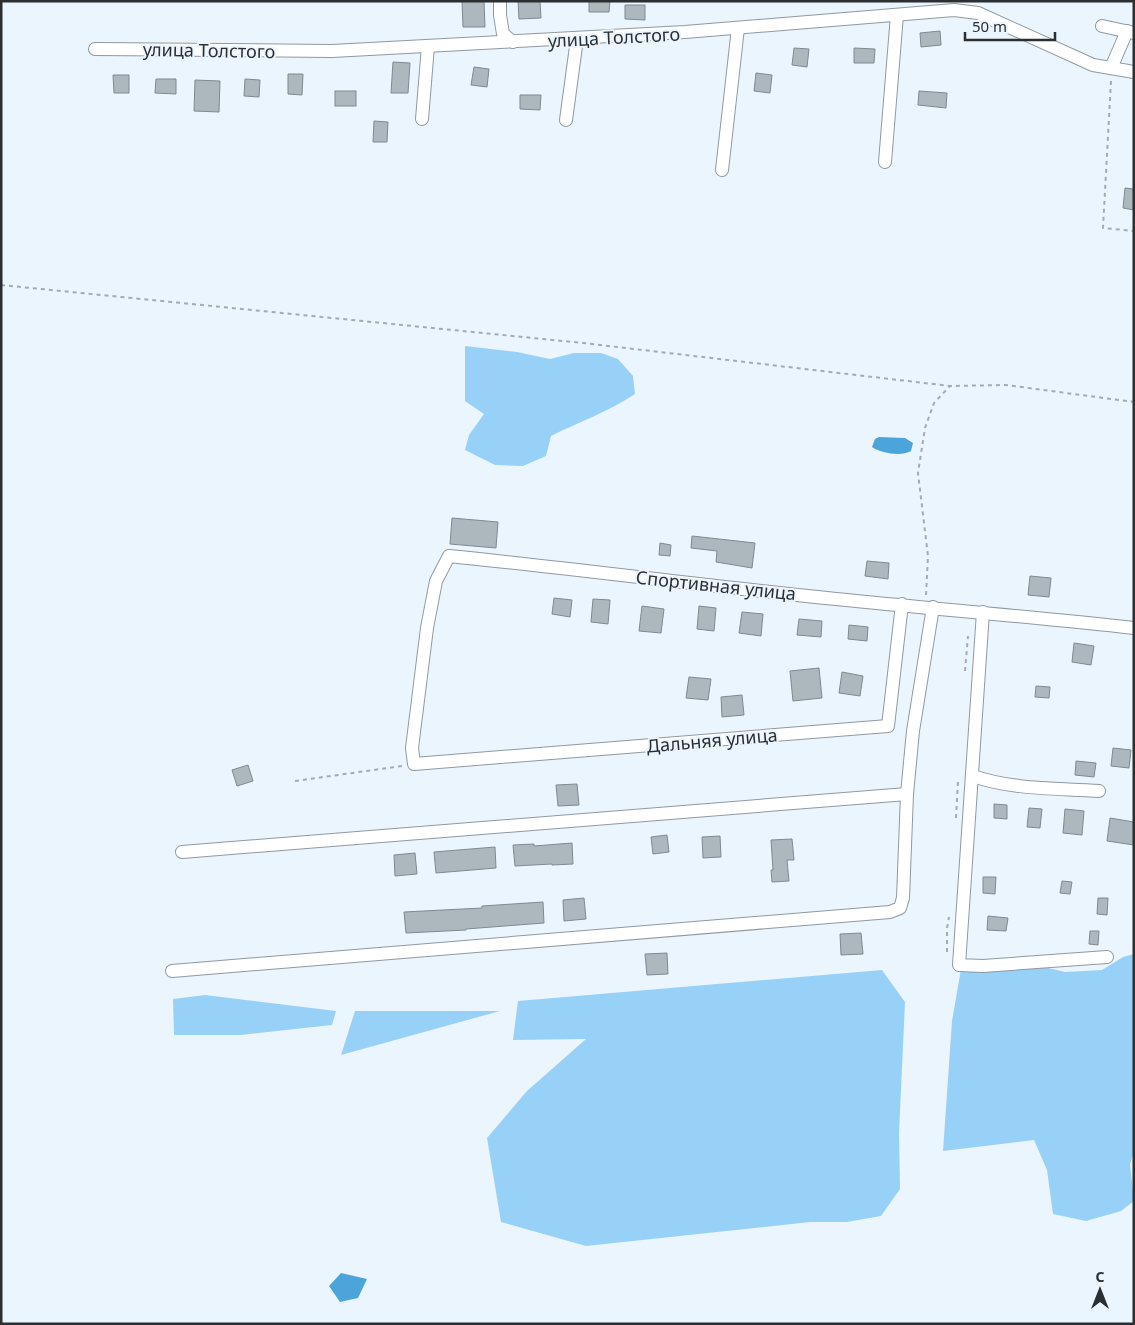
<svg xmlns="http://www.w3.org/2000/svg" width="1135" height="1325" font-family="'Noto Sans',sans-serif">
	<rect width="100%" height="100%" fill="#ebf5fd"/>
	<!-- green -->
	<g fill="#98d1f7">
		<path d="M465 346 517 352 550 359 574 353H601L618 359 633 376 635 394C610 411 579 422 551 436L546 456 523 466 495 465 465 450 469 435 484 414 465 401Z"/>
		<polygon points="1134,954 1134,1152 1130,1164 1134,1201 1121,1211 1086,1221 1053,1214 1047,1170 1034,1140 943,1151 952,1021 961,969 1040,966 1065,972 1102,970 1123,957"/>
		<polygon points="882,970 905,1002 899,1133 900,1189 881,1216 847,1222 810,1222 586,1246 501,1222 487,1138 527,1091 586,1039 513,1040 518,1001"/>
		<polygon points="205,995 336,1011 332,1025 241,1035 174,1035 173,999"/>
		<polygon points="355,1011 500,1011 341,1055"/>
	</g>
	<!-- water -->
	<g fill="#4ba4da">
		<path d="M879 437 905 438 913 443 911 451C901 457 881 453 872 447L875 439Z"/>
		<polygon points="341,1273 367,1279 358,1298 340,1302 329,1286"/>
	</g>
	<!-- building -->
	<g fill="#adb7be" stroke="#808990">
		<polygon points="462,1 484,1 485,27 463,27"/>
		<polygon points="518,1 540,1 541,18 519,19"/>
		<polygon points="589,1 610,1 609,12 589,12"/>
		<polygon points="625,5 645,5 645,20 625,19"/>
		<polygon points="940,31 941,45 921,47 920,33"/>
		<polygon points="794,48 809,49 807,67 792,65"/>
		<polygon points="854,48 875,49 874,63 854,63"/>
		<polygon points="393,62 410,63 408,93 391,93"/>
		<polygon points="474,67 489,69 487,87 471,85"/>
		<polygon points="756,73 772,75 770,93 754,91"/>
		<polygon points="288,74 303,74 302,95 288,94"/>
		<polygon points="113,75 129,75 129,93 114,93"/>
		<polygon points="156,79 176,79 176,94 155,93"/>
		<polygon points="245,79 260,80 259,97 244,96"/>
		<polygon points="195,80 220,81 219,112 194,111"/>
		<rect x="335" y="91" width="21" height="15"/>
		<polygon points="919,91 947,93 946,108 918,105"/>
		<polygon points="520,95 541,95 540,110 520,109"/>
		<polygon points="374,121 388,122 387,142 373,142"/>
		<polygon points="1125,188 1134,189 1134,210 1123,208"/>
		<polygon points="452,518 498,522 496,548 450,544"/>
		<polygon points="692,536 755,543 752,568 716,562 717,551 691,548"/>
		<polygon points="660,543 671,545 670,556 659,555"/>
		<polygon points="867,561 889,563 888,579 865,576"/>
		<polygon points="1030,576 1051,578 1049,597 1028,595"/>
		<polygon points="554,598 572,600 570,617 552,614"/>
		<polygon points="593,599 610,600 608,624 591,622"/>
		<polygon points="642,606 664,609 661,633 639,631"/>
		<polygon points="699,606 716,608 714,631 697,629"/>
		<polygon points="742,612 763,614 761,636 739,633"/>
		<polygon points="799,619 822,621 821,637 797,635"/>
		<polygon points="849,625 868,627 867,641 848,639"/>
		<polygon points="1074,643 1094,646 1091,665 1072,662"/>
		<polygon points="819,668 822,698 793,701 790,671"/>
		<polygon points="842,672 863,676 860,696 839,693"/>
		<polygon points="689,677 711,679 708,700 686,698"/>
		<polygon points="1036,686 1050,687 1049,698 1035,697"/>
		<polygon points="742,695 744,715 722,717 721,697"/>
		<polygon points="1113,748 1131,750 1129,768 1111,766"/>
		<polygon points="1076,761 1096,763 1094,777 1075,775"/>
		<polygon points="248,765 253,781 237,786 232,770"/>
		<polygon points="577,784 579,805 558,806 556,785"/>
		<polygon points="994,804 1007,805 1007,819 994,818"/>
		<polygon points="1029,808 1042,809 1040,828 1027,827"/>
		<polygon points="1065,809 1084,811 1082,835 1063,833"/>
		<polygon points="1110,818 1134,822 1134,845 1107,841"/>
		<polygon points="667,835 669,852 653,854 651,837"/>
		<polygon points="720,836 721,857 703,858 702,837"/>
		<polygon points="792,839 794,860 787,860 789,881 772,882 771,870 773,870 771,840"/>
		<polygon points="572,843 573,864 552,865 552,864 515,866 513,845 534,844 534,846"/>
		<polygon points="495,847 496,868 436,873 434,852"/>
		<polygon points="415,853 417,874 395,876 394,855"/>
		<polygon points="983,877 996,877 995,894 983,893"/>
		<polygon points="1062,881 1072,882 1070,894 1060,893"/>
		<polygon points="584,898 586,919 564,921 563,900"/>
		<polygon points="1098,898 1108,898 1107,915 1097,914"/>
		<polygon points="543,902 544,923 466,929 466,930 406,933 404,912 482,908 482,906"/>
		<polygon points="988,916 1008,918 1006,931 987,930"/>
		<polygon points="1090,931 1099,931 1098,945 1089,944"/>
		<polygon points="861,933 863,954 841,955 840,934"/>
		<polygon points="667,953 668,974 647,975 645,954"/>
	</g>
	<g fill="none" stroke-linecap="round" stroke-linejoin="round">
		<!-- minor casing -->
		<g stroke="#8f99a0" stroke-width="14">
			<g id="minor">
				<polyline points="500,1 500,15 503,34 513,42"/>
				<polyline points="1102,26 1134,33"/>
				<polyline points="95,49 332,51 685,32 954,10 978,13 1093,65 1134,72"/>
				<polyline points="1111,68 1127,31"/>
				<polyline points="422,119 428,46"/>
				<polyline points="566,120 577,39"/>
				<polyline points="885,162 897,15"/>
				<polyline points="722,170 738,28"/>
				<path d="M902 604 888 726 414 764 412 748 427 628 436 581 449 556C578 569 707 586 836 599 935 609 1035 617 1134 628"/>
				<polyline points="983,612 959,965 983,966 1107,957"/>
				<path d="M973 776C1013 790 1058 788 1099 791"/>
				<polyline points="182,852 907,794"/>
				<polyline points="172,971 890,912 900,908 903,898 907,794 913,731 933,607"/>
			</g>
		</g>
		<!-- path -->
		<g stroke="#a3abb1" stroke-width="2" stroke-dasharray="4 4" stroke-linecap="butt">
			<polyline points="1111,81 1103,228 1134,231"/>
			<polyline points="1,285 583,343 950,386"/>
			<polyline points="926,595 928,556 918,473 925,428 934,403 950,386 1006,385 1134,402"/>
			<polyline points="965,671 968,636"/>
			<polyline points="295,781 402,766"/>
			<polyline points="956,818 958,781"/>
			<polyline points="947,952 947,928 949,917"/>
		</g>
		<!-- minor -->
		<use href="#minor" stroke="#fff" stroke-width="12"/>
	</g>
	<g text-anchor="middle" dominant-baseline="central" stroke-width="4" stroke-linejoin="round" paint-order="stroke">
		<!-- street labels -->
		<g font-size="18" fill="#2b2f32" stroke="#ebf5fd">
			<text transform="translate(614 37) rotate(-3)">улица Толстого</text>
			<text transform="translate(209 50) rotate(1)">улица Толстого</text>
			<text transform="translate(716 585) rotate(6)">Спортивная улица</text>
			<text transform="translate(712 740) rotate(-5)">Дальняя улица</text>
		</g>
	</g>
	<!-- border -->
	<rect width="1135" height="1325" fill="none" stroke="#2b2f32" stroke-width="5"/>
	<!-- north arrow -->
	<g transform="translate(1100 1290)" stroke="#ebf5fd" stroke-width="4" paint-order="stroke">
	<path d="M0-4L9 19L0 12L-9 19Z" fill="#2b2f32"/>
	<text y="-8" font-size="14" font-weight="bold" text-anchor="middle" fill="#2b2f32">С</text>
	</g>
	<!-- scale -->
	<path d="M965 32v8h90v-8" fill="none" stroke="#2b2f32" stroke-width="2.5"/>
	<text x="972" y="32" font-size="15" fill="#2b2f32" stroke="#ebf5fd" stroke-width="4" paint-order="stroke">50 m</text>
</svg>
